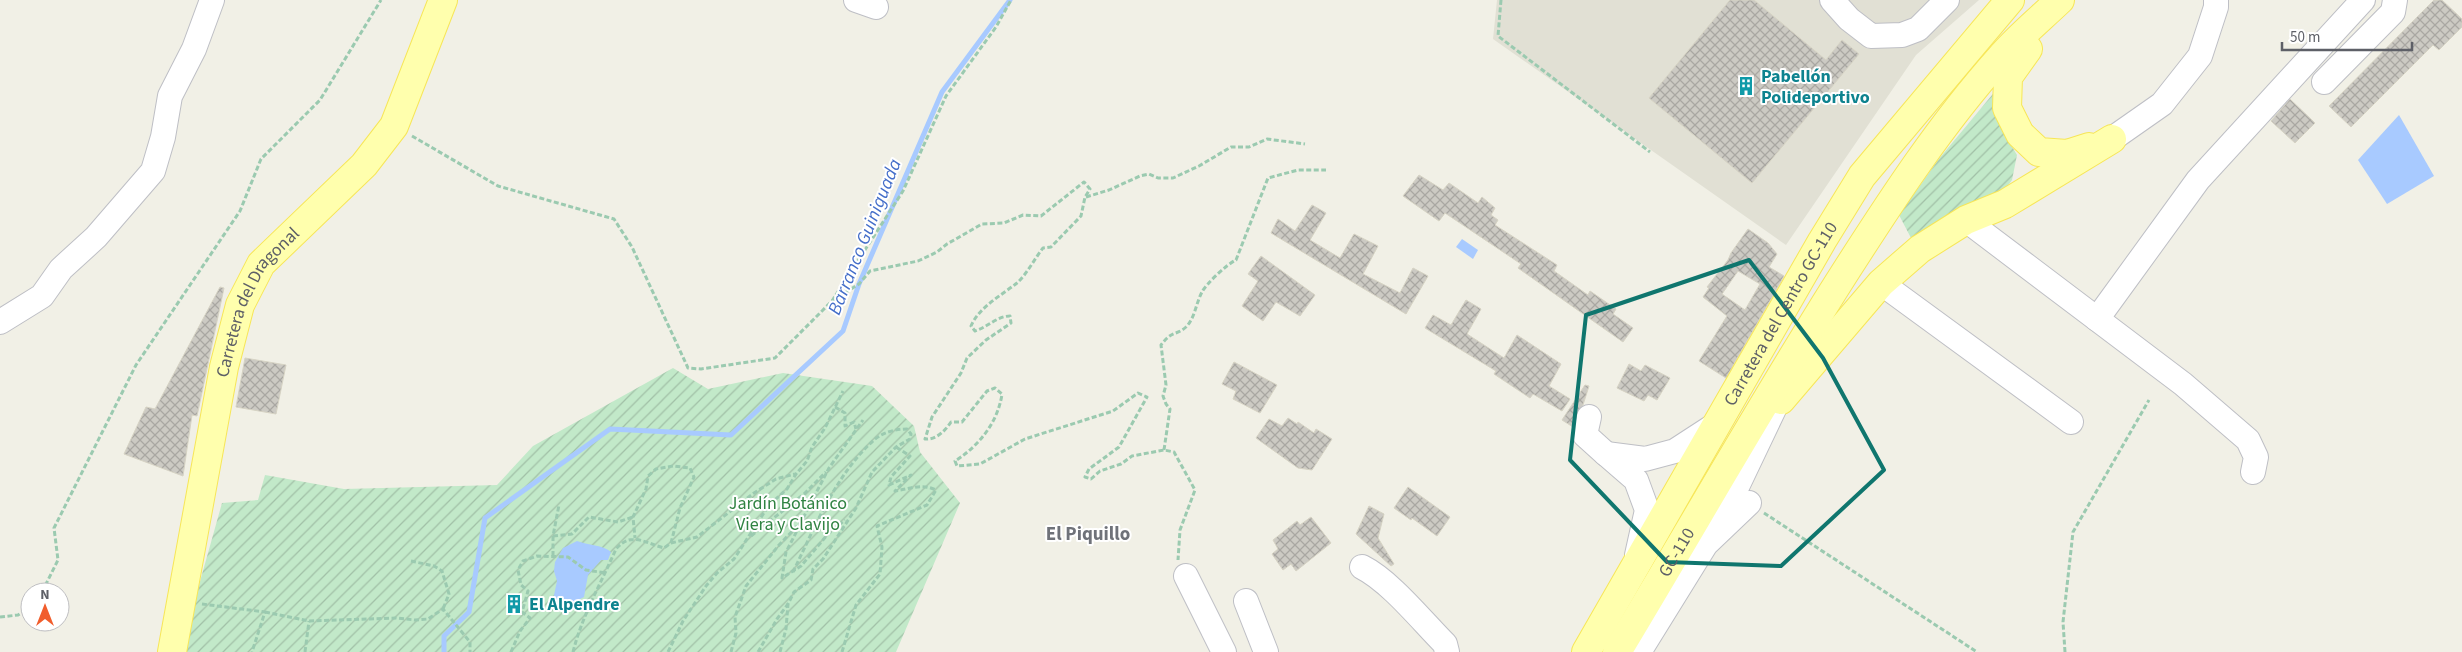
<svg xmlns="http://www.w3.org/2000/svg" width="2462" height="652" font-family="'Source Sans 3',sans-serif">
	<defs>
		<pattern id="garden-furrows" width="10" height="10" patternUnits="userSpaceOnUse" patternTransform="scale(1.25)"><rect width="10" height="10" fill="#c2e9c9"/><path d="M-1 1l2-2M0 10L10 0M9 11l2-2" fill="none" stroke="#a1c0a7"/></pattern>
		<pattern id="building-cross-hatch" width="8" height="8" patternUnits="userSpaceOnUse" patternTransform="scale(1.25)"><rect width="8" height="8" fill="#cccac3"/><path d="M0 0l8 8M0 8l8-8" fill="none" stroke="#a9a7a2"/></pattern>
	</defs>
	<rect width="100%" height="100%" fill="#f1f0e6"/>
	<!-- education -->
	<polygon fill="#e1e0d4" points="1497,0 1979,0 1916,55 1786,245 1493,39"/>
	<!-- garden -->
	<g fill="url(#garden-furrows)">
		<polygon points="1997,89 2005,135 2017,155 2012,180 2004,191 1920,238 1911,238 1899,215 1938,160"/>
		<polygon points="673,368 708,389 783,373 872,386 914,426 920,452 960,503 896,652 184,652 194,603 222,503 258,500 265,475 344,489 497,485 533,446"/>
	</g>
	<!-- water -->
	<g fill="#a8caff">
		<polygon points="2399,115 2434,176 2387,204 2358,160"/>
		<polygon points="1462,239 1478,250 1473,259 1456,247"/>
		<path d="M577 541C587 545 604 545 611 552L608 560H601L588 575 584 597C573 603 565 607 553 600L557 581 554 571 555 562 563 548Z"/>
	</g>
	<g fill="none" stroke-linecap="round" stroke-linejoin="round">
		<!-- stream -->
		<polyline stroke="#a8caff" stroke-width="5" points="444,652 444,636 469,612 485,518 610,429 731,435 843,331 859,284 942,92 1010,0"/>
	</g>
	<!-- building -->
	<g fill="url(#building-cross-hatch)" stroke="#d6d3c4" fill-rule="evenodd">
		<polygon points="1730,0 1754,0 1826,60 1842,40 1859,54 1752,183 1649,98"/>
		<polygon points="2434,0 2442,0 2462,19 2462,27 2439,50 2433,45 2351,127 2329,106"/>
		<polygon points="2290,99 2315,123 2295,143 2271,121"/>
		<polygon points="1419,175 1443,190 1449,183 1478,203 1482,197 1495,208 1491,215 1498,220 1495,225 1557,265 1554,271 1588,295 1590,291 1616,309 1613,314 1633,328 1623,342 1518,268 1521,264 1445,213 1439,221 1403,196"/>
		<polygon points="1312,205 1326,213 1310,240 1340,258 1354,234 1378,246 1363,274 1400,293 1413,268 1428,276 1406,314 1271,233 1278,219 1295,231"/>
		<path d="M1748 229 1768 243 1777 254 1769 267 1784 276 1726 378 1699 361 1727 316 1703 297 1709 288 1707 287 1728 260 1731 253ZM1738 271 1760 284 1745 310 1722 294Z"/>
		<polygon points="1261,256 1315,295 1300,316 1276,302 1263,321 1242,306 1258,281 1248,274"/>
		<polygon points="220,287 224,288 197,416 192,415 183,476 124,454 146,407 155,409"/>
		<polygon points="1466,300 1481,309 1467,334 1504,358 1517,335 1561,364 1549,386 1570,399 1562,411 1533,394 1530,398 1494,374 1496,371 1425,328 1433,315 1451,325"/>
		<polygon points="245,358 286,365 276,414 236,407"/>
		<polygon points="1234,362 1277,385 1260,413 1233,399 1236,391 1222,384"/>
		<polygon points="1629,364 1641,371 1645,365 1670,378 1657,400 1648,395 1644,401 1617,388"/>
		<polygon points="1585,385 1589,386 1583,405 1576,414 1573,427 1562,420"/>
		<polygon points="1288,418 1297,424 1298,422 1314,433 1316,429 1332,439 1312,470 1298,468 1256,438 1269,419 1282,426"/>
		<polygon points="1408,487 1450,517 1437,536 1412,518 1411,520 1394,508"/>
		<polygon points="1369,506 1384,514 1378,538 1394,564 1391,566 1356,534"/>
		<polygon points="1311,517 1331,543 1296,571 1291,564 1283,570 1272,554 1278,549 1273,540 1297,521 1300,525"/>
	</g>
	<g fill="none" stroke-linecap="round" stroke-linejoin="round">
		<!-- minor casing -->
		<g stroke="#bebfc5" stroke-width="26">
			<g id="minor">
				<polyline points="856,0 876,7"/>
				<polyline points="1832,0 1849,19 1871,36 1902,35 1918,29 1947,0"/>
				<polyline points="2324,82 2393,12 2395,0"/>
				<polyline points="2112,139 2162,104 2200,56 2216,7 2216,0"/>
				<polyline points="1966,220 2183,384 2248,440 2256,457 2253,472"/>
				<polyline points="1881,283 2071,422"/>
				<polyline points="2097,319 2198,180 2363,0"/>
				<polyline points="0,322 42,296 61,269 96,237 153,171 163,137 170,96 194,49 212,0"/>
				<polyline points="1589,417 1585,435 1606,454"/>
				<polyline points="1701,528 1734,493 1775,407"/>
				<polyline points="1637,555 1647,510 1636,480 1606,454 1645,459 1675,451 1715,425"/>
				<path d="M1362 567C1390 581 1422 621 1445 644L1447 652"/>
				<polyline points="1186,576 1224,652"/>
				<polyline points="1246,601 1266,652"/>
				<polyline points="1639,652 1706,544 1749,503"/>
			</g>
		</g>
		<!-- major casing -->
		<g stroke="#f7e658" stroke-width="30">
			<g id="major">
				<polyline points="2028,49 2008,77 2007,108 2020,134 2039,152 2067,154 2089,147"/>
				<polyline points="1781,400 1881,283 1920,249 1966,220 2005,204 2112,139"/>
				<path id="s1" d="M172 652 224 367 240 305 261 264 364 165 394 126 443 0"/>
				<path id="s2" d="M1586 652 1822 241 1862 176 2010 0"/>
				<path id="s3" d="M1617 652C1693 526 1765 398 1844 274 1892 199 1941 124 2000 58 2018 37 2040 19 2060 0"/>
			</g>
		</g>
		<!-- path -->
		<g stroke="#9bcab0" stroke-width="3" stroke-dasharray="5 2.5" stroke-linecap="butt">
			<polyline points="1501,0 1498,36 1650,152"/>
			<polyline points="412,136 498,186 614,219 632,247 688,368 701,369 775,358 832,301 903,191 946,96 996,27 1011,0"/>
			<polyline points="1086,197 1109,190 1140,176 1149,174 1158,178 1173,178 1199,166 1231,147 1249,147 1267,139 1305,144"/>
			<path d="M832 301 859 284 870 271 918 261 937 252 947 244 982 224 1004 223 1023 215 1041 216 1084 182 1090 189 1085 197 1081 216 1051 247 1043 248C1035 258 1027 274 1017 283 1002 295 979 307 971 326L975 331C988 327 997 316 1010 316L1011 323 986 340 967 358 961 373 932 417 925 439C936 440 945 431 951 422H962L987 391 995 388 1002 394C998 422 979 446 955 461L957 466 980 464 1025 439 1113 411 1138 393 1147 397 1119 447 1089 469 1085 477 1091 479 1100 471 1121 464 1132 456 1164 450 1174 452 1195 490 1180 530 1178 560"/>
			<polyline points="835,407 845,413 845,426 854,422 856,429"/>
			<path d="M1164 450 1170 409 1166 404 1163 396 1166 385 1161 345C1172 330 1176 336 1186 327 1195 318 1196 303 1202 292 1206 284 1227 264 1236 260L1268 178 1298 170H1326"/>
			<polyline points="1764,513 1977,652"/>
			<polyline points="800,525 786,552 782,578 801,566 828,534 845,520"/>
			<polyline points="553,536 572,534 589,517 618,522 633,517"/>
			<polyline points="751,536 804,494 826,472"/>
			<polyline points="671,543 697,537 754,493 776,479 795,474"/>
			<polyline points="553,556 553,536 559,505"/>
			<polyline points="411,561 434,566 442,571 449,594 443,609"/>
			<polyline points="42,592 58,560 54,528 136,365 240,211 261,159 320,100 381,0"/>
			<polyline points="202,604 265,612 252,652"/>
			<polyline points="265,612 309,621 396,618 415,620 428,619 443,609 470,642 470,652"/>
			<polyline points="0,617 18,615 30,607"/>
			<polyline points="305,652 309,621"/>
			<polyline points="511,652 520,631 530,618 522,612 528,591 521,585 518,570 523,561 537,556 568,557 586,570 606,573"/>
			<path d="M573 652C582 616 601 583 616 549 631 531 645 543 664 548L671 543 680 508 694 477 690 468 673 466 656 469 648 476 646 489 633 517 635 538"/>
			<polyline points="668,652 683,621 706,586 717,573 734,559 769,505 787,489 796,474 807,461 812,447 825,428 843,391"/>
			<polyline points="731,652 736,633 735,617 746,586 779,545 801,522 829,468 863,420"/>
			<polyline points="758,652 777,619 788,604"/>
			<path d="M780 652 786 629 788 604 794 592 811 580 813 569 823 559 856 508 872 472 896 447 910 439 911 434 907 429C896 429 883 432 874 440 836 474 815 527 793 572"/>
			<path d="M842 652 856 605 880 574 882 547 877 526 927 505 936 490C921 483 910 489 895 491L911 475 889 485 891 477 910 456 896 447"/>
			<polyline points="2065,652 2063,622 2073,532 2149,400"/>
		</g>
		<!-- minor -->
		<use href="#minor" stroke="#fff" stroke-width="24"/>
		<!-- major -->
		<use href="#major" stroke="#ffffad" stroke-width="28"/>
	</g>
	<!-- marked area -->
	<path fill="none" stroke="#0f766e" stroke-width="4" stroke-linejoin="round" d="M1749 260 1823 358 1884 470 1781 566 1667 562 1570 460 1586 315Z"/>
	<!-- icons -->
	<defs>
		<g id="building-bare" transform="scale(1.5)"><path d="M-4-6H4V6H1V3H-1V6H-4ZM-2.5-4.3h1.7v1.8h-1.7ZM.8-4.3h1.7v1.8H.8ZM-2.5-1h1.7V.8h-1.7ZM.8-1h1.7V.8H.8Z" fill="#0f9aa8" stroke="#fff" stroke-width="2.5" paint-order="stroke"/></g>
	</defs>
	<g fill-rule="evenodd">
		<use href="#building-bare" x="1746" y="86"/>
		<use href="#building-bare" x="514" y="604"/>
	</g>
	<g text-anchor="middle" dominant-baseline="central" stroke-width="4" stroke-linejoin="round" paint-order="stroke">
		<!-- culture labels -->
		<g font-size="18" font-weight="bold" fill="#0d838f" stroke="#fff" text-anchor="start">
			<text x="1761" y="76">Pabellón<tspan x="1761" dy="21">Polideportivo</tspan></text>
			<text x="529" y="604">El Alpendre</text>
		</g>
		<!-- street labels -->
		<g font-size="18" fill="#5e6067" stroke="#fff">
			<text stroke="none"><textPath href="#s1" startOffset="364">Carretera del Dragonal</textPath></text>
			<text stroke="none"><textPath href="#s2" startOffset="390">Carretera del Centro GC-110</textPath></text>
			<text stroke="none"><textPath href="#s3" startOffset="116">GC-110</textPath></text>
		</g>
		<!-- park labels -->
		<g font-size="18" fill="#308342" stroke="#fff">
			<text x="788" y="503">Jardín Botánico<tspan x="788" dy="21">Viera y Clavijo</tspan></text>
		</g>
		<!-- water labels -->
		<g font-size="19" font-style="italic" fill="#446ec9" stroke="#fff">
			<text transform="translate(865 237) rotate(-68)">Barranco Guiniguada</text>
		</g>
		<!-- neighbourhood labels -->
		<g font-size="19" font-weight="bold" fill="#6f7279" stroke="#fff">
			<text x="1088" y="534">El Piquillo</text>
		</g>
	</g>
	<!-- north arrow -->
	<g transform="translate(45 607)"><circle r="24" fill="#ffffff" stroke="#bfbfc2"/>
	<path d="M0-4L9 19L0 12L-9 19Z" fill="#f15d2c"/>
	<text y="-8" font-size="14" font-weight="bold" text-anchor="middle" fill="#5e6067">N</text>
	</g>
	<!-- scale -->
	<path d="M2282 42v8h130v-8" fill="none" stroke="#5e6067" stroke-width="2.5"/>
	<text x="2290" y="42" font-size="15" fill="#5e6067" stroke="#ffffff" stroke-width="4" paint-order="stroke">50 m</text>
</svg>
